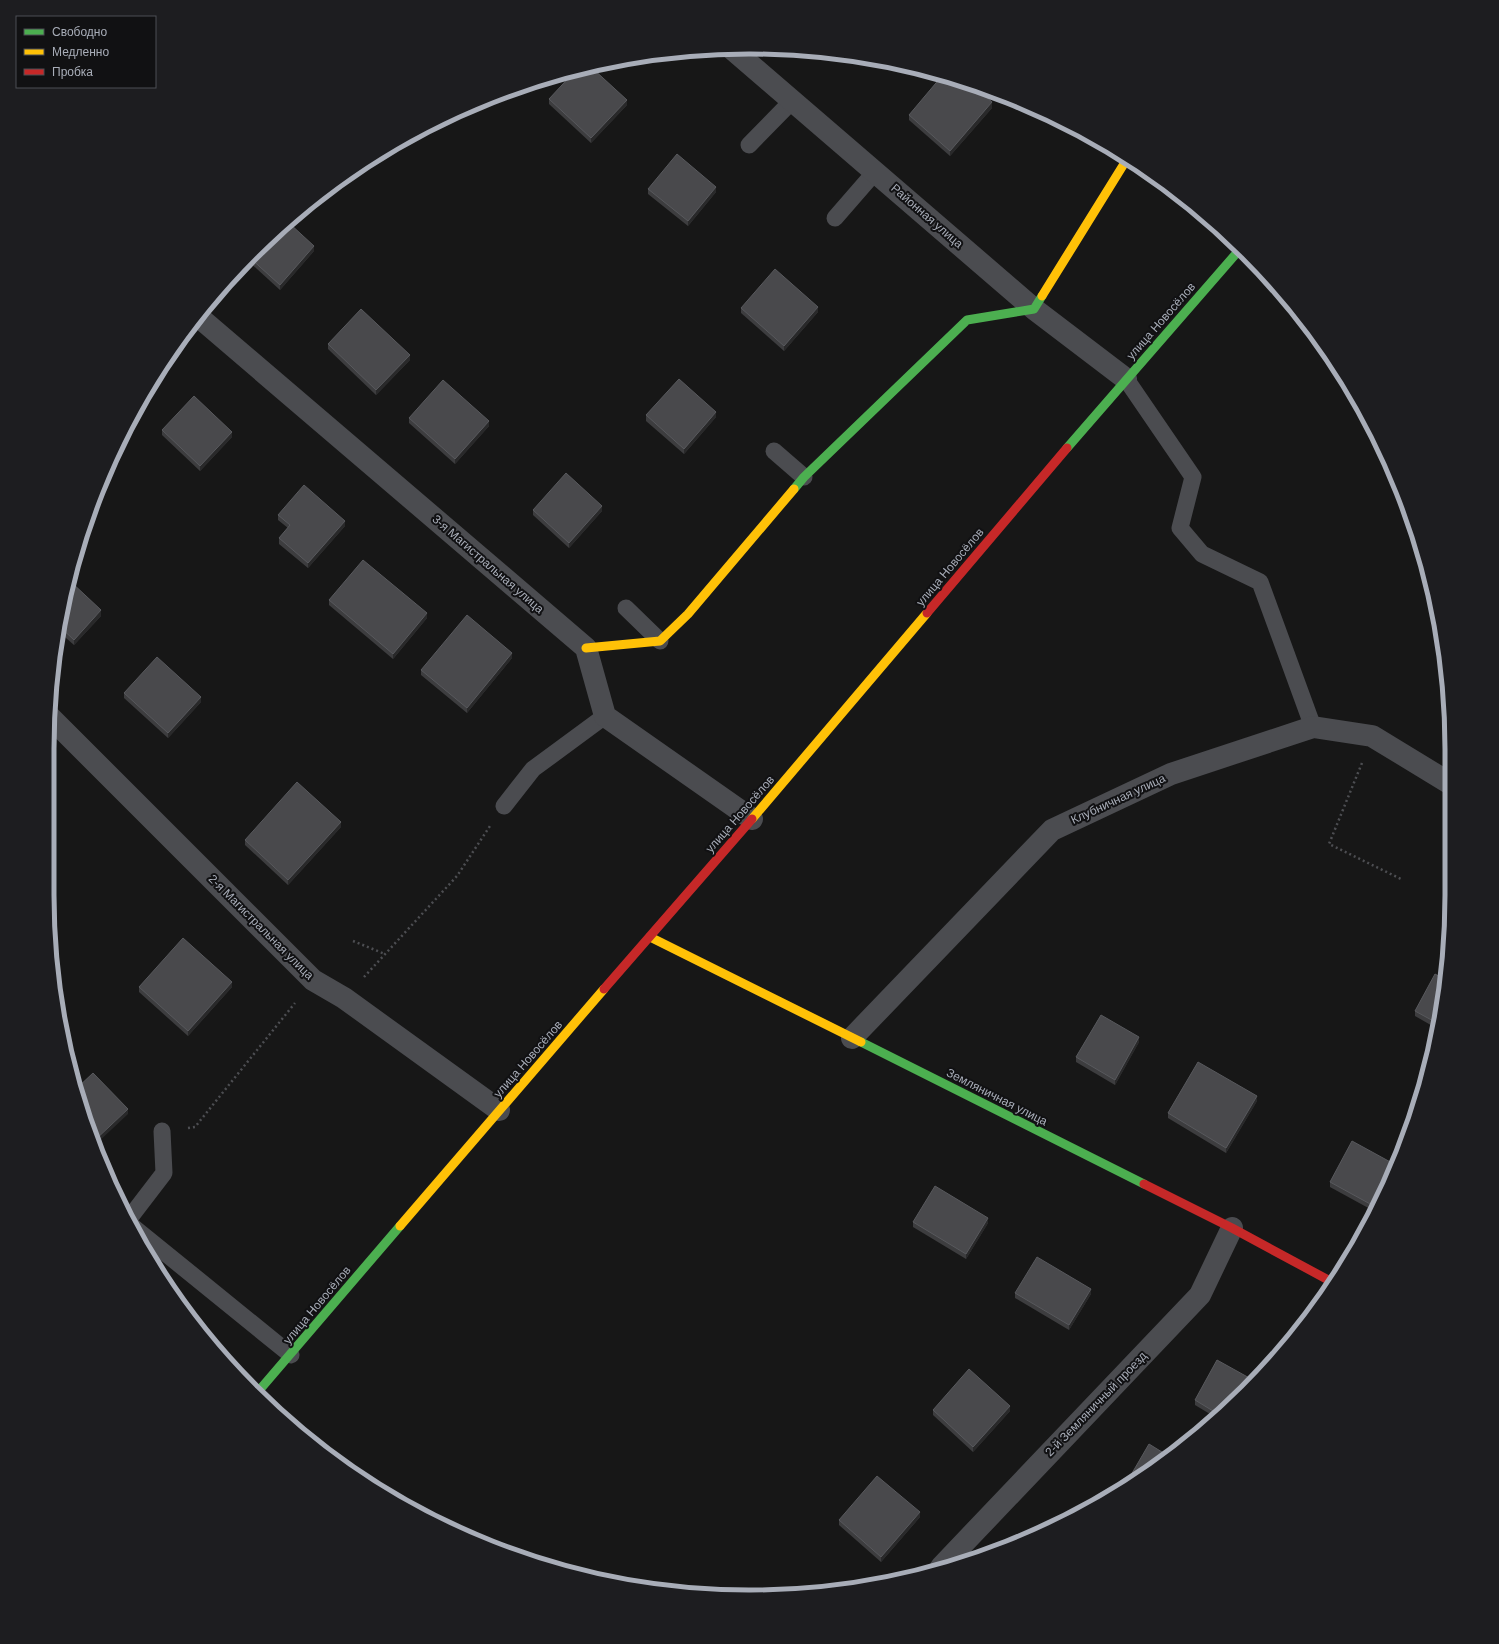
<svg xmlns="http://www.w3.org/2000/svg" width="1499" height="1644" font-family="Arial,sans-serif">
	<rect width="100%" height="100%" fill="#171717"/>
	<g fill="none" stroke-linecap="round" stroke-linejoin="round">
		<!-- path -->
		<g stroke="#4d4e52" stroke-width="2.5" stroke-dasharray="2 3" stroke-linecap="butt">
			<polyline points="1362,763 1329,844 1403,880"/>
			<polyline points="353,941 385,954"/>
			<polyline points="364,977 457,876 490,826"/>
			<polyline points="188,1128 195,1127 295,1003"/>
		</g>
		<!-- lane -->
		<g stroke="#4b4c50" stroke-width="17">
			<polyline points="749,145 792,101"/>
			<polyline points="835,218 875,172"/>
			<polyline points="1126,379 1193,477 1180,528 1202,554 1260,582 1313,727"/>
			<polyline points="774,451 804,477"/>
			<polyline points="626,608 660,641"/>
			<polyline points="504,806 533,769 605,716"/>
			<polyline points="128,1220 164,1173 162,1131"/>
			<polyline points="132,1226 291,1355"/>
		</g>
		<!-- street -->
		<g stroke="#4b4c50" stroke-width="22">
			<polyline points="732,49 1034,309 1126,379"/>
			<polyline points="200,318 586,648 605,716 752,819"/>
			<polyline points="48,715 313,980 344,998 499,1110"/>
			<polyline points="852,1038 1052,830 1171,774 1313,727 1372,736 1451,784"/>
			<polyline points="941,1567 1200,1295 1232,1228"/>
		</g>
		<!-- fast -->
		<g stroke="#4caf50" stroke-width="9">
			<polyline points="1067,448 1241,248"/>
			<polyline points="794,489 804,477 967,320 1034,309 1042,296"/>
			<polyline points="861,1042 1144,1184"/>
			<polyline points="256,1394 400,1226"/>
		</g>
		<!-- slow -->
		<g stroke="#ffc107" stroke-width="9">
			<polyline points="1042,296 1127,159"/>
			<polyline points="586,648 660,641 688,614 794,489"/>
			<polyline points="752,819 927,613"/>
			<polyline points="650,937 861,1042"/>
			<polyline points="400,1226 604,989"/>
		</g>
		<!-- jam -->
		<g stroke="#c62828" stroke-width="9">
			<polyline points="927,613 1067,448"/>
			<polyline points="604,989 752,819"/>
			<polyline points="1144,1184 1232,1228 1332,1282"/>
		</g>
	</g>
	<!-- wall -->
	<g fill="#3d3d3f">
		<polygon points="549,99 627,105 591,143 549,104"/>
		<polygon points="992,108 950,156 909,120 909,115"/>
		<polygon points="648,189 716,192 688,226 648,194"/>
		<polygon points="314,251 280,290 247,260 253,253"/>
		<polygon points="741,308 818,312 784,351 741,313"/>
		<polygon points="328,344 410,360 376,395 328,349"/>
		<polygon points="646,415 716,417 684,454 646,421"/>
		<polygon points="409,418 489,426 455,464 409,423"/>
		<polygon points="162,430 232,437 200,471 162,435"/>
		<polygon points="533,510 602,511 569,548 533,515"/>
		<polygon points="278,515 345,526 308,568 279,544 279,538 288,528 278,520"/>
		<polygon points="329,600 427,618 393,659 329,605"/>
		<polygon points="61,612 101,616 74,645 58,631"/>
		<polygon points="512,658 467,713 421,675 421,670"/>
		<polygon points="124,693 201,702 168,738 124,698"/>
		<polygon points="341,827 288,885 245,845 245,840"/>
		<polygon points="1446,986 1436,1028 1415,1016 1415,1011"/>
		<polygon points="139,987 232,987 188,1036 139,992"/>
		<polygon points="1139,1042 1115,1085 1076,1062 1076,1057"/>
		<polygon points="1257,1101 1226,1153 1168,1118 1168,1113"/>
		<polygon points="1394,1166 1385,1185 1372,1210 1330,1187 1330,1182"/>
		<polygon points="913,1222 988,1223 966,1259 913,1227"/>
		<polygon points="1015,1293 1091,1294 1069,1330 1015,1298"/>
		<polygon points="1253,1380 1215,1417 1195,1405 1195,1400"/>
		<polygon points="933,1410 1010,1411 973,1452 933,1415"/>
		<polygon points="920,1517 881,1562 839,1525 839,1520"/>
	</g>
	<!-- shaded-wall -->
	<g fill="#29292a">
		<polygon points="627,100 627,105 591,143 591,138"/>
		<polygon points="992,102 992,108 950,156 950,151"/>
		<polygon points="716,187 716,192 688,226 688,221"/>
		<polygon points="314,246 314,251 280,290 280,285"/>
		<polygon points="818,307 818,312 784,351 784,346"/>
		<polygon points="410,355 410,360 376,395 376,390"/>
		<polygon points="716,412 716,417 684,454 684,449"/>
		<polygon points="489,421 489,426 455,464 455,459"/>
		<polygon points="232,432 232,437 200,471 200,466"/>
		<polygon points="602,506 602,511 569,548 569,543"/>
		<polygon points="345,521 345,526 308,568 308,563"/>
		<polygon points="101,610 101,616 74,645 74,640"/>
		<polygon points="427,613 427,618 393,659 393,654"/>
		<polygon points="512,653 512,658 467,713 467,708"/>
		<polygon points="201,697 201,702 168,738 168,733"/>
		<polygon points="341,822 341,827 288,885 288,880"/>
		<polygon points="232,982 232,987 188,1036 188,1031"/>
		<polygon points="1139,1037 1139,1042 1115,1085 1115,1080"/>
		<polygon points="1257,1096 1257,1101 1226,1153 1226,1148"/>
		<polygon points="128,1109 128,1114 95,1145 93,1142"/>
		<polygon points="1394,1164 1394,1166 1385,1185 1372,1210 1372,1205"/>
		<polygon points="988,1218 988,1223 966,1259 966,1254"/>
		<polygon points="1091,1289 1091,1294 1069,1330 1069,1325"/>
		<polygon points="1010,1406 1010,1411 973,1452 973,1447"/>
		<polygon points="920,1512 920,1517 881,1562 881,1557"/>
	</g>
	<!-- building -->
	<g fill="#49494c" stroke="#58595d">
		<polygon points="591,67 627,100 591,138 549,99 574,72"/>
		<polygon points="941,77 974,87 992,102 950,151 909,115"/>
		<polygon points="677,154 716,187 688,221 648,189"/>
		<polygon points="289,223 314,246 280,285 249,257 253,253"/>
		<polygon points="775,269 818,307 784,346 741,308"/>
		<polygon points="361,309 410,355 376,390 328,344"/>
		<polygon points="679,379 716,412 684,449 646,415"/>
		<polygon points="443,380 489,421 455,459 409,418"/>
		<polygon points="194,396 232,432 200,466 162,430"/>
		<polygon points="566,473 602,506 569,543 533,510"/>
		<polygon points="304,485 345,521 308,563 279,538 290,525 278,515"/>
		<polygon points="363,560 427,613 393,654 329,600"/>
		<polygon points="70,581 101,610 74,640 59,626 61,612"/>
		<polygon points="467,615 512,653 467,708 421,670"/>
		<polygon points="157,657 201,697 168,733 124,693"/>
		<polygon points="297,782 341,822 288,880 245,840"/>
		<polygon points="183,938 232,982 188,1031 139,987"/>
		<polygon points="1435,974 1446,980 1446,986 1437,1023 1415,1011"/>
		<polygon points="1101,1015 1139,1037 1115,1080 1076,1057"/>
		<polygon points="1198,1062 1257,1096 1226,1148 1168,1113"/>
		<polygon points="93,1073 128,1109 93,1142 84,1120 76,1089"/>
		<polygon points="1352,1141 1394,1164 1372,1205 1330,1182"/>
		<polygon points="935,1186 988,1218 966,1254 913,1222"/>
		<polygon points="1037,1257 1091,1289 1069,1325 1015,1293"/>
		<polygon points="1217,1360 1253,1380 1218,1414 1195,1400"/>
		<polygon points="969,1369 1010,1406 973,1447 933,1410"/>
		<polygon points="1149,1444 1170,1457 1124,1487"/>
		<polygon points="877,1476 920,1512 881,1557 839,1520"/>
	</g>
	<g text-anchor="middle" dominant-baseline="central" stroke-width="4" stroke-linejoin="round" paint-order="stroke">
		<!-- street labels -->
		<g font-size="12" fill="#a8adb8" stroke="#111113">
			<text transform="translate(927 216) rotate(41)">Районная улица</text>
			<text transform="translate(1161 321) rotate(-49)">улица Новосёлов</text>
			<text transform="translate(488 564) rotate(41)">3-я Магистральная улица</text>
			<text transform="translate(950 567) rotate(-50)">улица Новосёлов</text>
			<text transform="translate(1118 799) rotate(-25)">Клубничная улица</text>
			<text transform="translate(740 814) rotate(-49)">улица Новосёлов</text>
			<text transform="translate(261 927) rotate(45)">2-я Магистральная улица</text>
			<text transform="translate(528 1059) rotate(-49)">улица Новосёлов</text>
			<text transform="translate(997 1097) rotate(27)">Земляничная улица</text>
			<text transform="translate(317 1305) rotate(-50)">улица Новосёлов</text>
			<text transform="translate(1096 1404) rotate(-46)">2-й Земляничный проезд</text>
		</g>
	</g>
	<!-- crop -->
	<path d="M0 0H1499V1644H0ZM749 54H750A695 695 0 0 1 1445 749V895A695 695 0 0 1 750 1590H749A695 695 0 0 1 54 895V749A695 695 0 0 1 749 54Z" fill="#1d1d20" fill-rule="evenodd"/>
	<path fill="none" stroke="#a8adb8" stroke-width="5" d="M749 54H750A695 695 0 0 1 1445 749V895A695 695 0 0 1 750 1590H749A695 695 0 0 1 54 895V749A695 695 0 0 1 749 54Z"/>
	<!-- legend -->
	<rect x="16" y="16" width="140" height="72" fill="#111113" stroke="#4d4f55"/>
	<rect x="24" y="29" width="20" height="6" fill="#4caf50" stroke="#4d4f55"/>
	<text x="52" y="36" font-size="12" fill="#a8adb8">Свободно</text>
	<rect x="24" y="49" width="20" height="6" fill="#ffc107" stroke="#4d4f55"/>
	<text x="52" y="56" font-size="12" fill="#a8adb8">Медленно</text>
	<rect x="24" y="69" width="20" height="6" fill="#c62828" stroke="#4d4f55"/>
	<text x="52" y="76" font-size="12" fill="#a8adb8">Пробка</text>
</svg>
